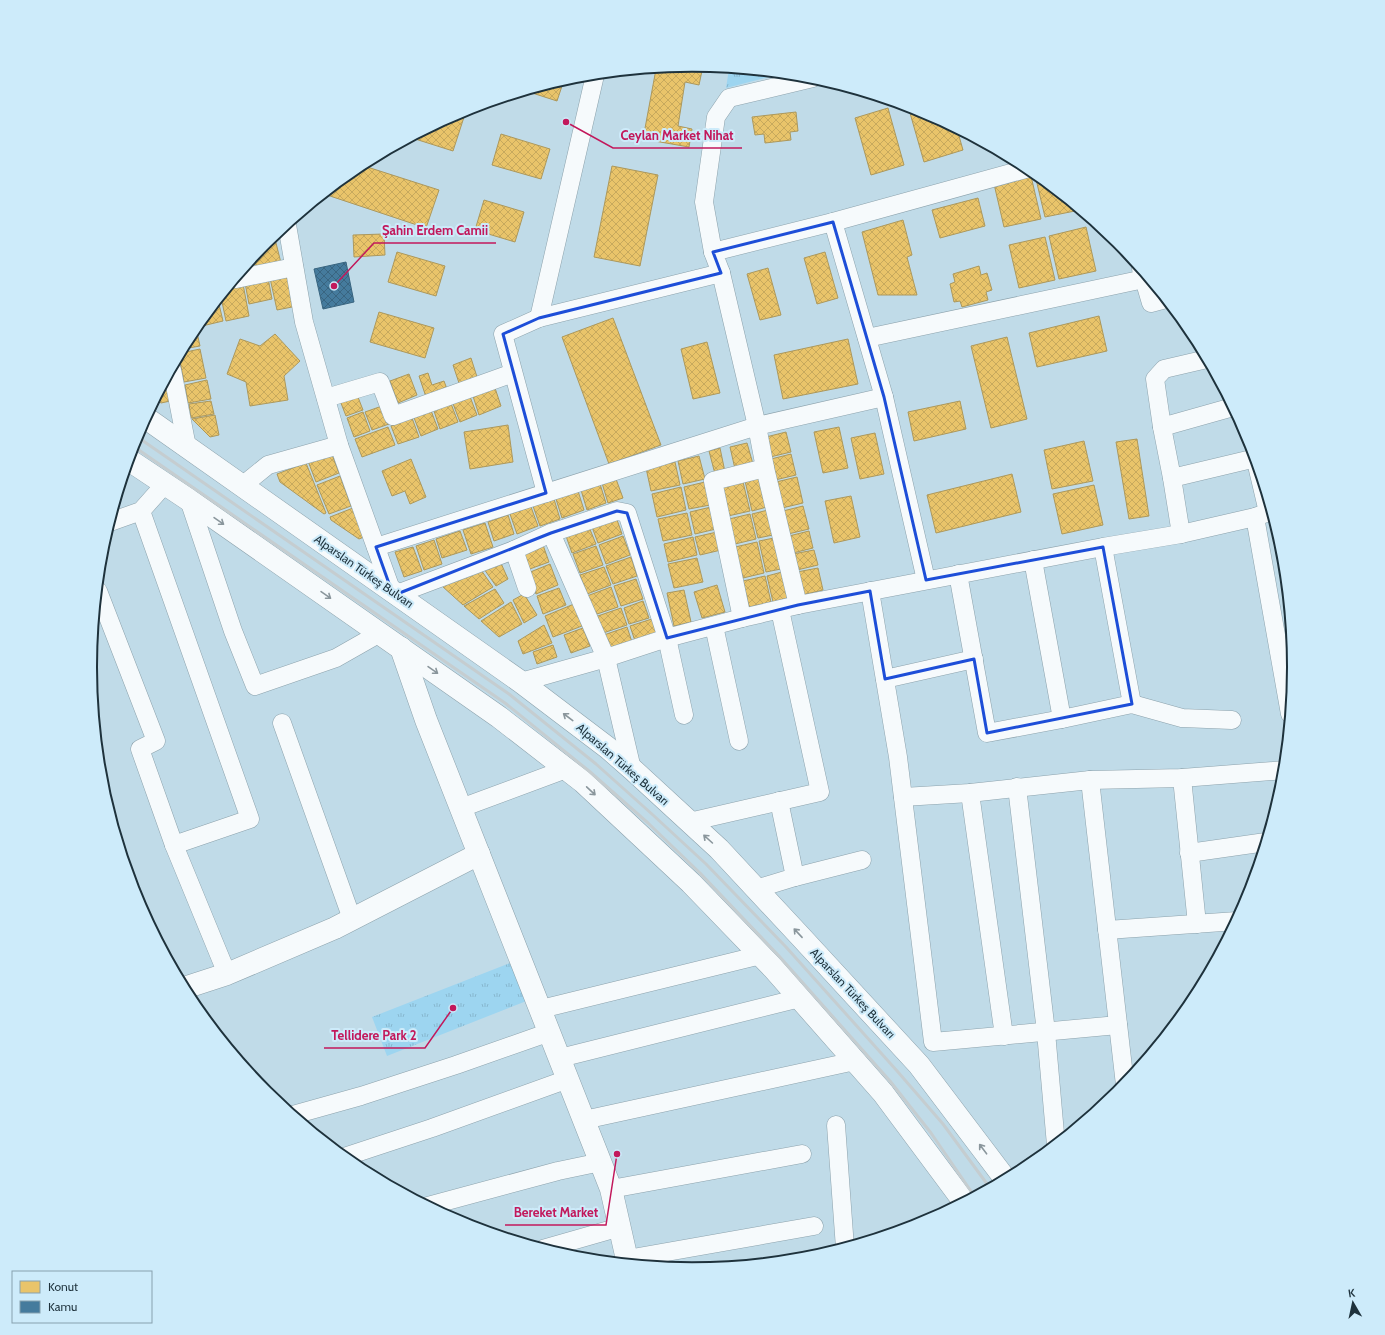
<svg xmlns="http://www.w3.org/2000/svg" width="1385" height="1335" font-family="Cabin,sans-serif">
	<defs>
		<pattern id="park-tufts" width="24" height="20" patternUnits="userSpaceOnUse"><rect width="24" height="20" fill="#9dd5f0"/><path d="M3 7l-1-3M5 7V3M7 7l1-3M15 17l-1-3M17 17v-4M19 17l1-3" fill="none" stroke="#87b7cf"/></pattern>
		<pattern id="homes-cross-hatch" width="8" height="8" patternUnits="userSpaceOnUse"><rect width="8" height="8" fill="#e9c46a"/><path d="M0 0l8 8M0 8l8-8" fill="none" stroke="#c7a95d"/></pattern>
		<pattern id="public-cross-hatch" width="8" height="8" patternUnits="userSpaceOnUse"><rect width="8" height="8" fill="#457b9d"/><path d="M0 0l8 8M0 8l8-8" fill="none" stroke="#396581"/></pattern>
	</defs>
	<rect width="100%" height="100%" fill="#c0dbe8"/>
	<!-- park -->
	<g fill="url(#park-tufts)">
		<polygon points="729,69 780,74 726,88"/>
		<polygon points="518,960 534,998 387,1056 372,1017"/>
	</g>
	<!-- homes -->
	<g fill="url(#homes-cross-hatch)" stroke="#ac985c">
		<polygon points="693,65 703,66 699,85 685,82 678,126 692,129 689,147 643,139 656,69"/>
		<polygon points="564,80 557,101 526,91"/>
		<polygon points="908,106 923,111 957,129 963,150 924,162"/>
		<polygon points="888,108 904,165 871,175 855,118"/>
		<polygon points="460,112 465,114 453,151 412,138"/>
		<polygon points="796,112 798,131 790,132 791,140 765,143 764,134 755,135 752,117"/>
		<polygon points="501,134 550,149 541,179 492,165"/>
		<polygon points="361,165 439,190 426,228 327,195 328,191"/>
		<polygon points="612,166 658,175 640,266 594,257"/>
		<polygon points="1037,174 1080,210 1045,217 1035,175"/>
		<polygon points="1031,176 1041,219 1004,227 994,184"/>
		<polygon points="978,198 985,226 940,238 932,210"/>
		<polygon points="484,200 524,212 515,242 475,230"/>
		<polygon points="903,220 912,255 907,257 917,295 878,295 862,232"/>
		<polygon points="1086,227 1096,271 1059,279 1049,236"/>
		<polygon points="384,234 385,255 354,257 353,235"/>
		<polygon points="274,235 281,263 256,269 253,258 267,241"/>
		<polygon points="1045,237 1055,280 1019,288 1009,245"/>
		<polygon points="397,252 445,266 436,296 388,282"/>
		<polygon points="825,252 838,298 817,304 804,258"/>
		<polygon points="251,260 253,270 241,272"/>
		<polygon points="979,266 981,275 987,273 992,290 986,292 988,300 962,307 960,301 954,302 950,284 955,282 953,274"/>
		<polygon points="768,268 781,315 760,320 747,274"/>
		<polygon points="290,274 297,306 277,310 270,278"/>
		<polygon points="268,278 272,299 249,304 245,283"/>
		<polygon points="243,284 249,316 226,321 221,297 230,286"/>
		<polygon points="218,300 223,321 198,327 198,325"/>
		<polygon points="379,312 434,328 425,358 370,342"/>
		<polygon points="1099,316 1107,351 1037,367 1029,333"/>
		<polygon points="613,318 661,445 609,464 562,337"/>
		<polygon points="196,328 200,346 183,349 192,333"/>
		<polygon points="275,334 300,361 284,376 288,400 250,406 246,382 227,374 240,339 260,346"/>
		<polygon points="1007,337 1027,419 991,428 971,346"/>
		<polygon points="848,339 858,384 783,399 774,355"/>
		<polygon points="707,342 720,393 693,399 681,349"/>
		<polygon points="200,349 206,378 184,382 179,356 181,353"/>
		<polygon points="471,358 478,380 460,386 453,365"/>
		<polygon points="428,373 432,385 444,381 447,389 426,397 419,376"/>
		<polygon points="409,374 417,395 398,403 390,381"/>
		<polygon points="207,380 211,399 188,403 185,385"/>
		<polygon points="171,384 175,400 161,403 156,399 163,385"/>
		<polygon points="494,385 501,406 479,415 472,393"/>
		<polygon points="356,392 363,410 346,416 339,398"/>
		<polygon points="469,394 477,415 460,422 452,401"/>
		<polygon points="211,401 214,414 191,418 189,404"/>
		<polygon points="450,401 458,422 440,429 433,408"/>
		<polygon points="960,401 966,429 914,441 908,412"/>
		<polygon points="382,406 389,424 372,430 365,412"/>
		<polygon points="430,408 438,429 421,436 413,415"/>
		<polygon points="363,412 370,431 354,437 347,418"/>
		<polygon points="215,415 219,435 210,437 192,419"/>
		<polygon points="412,418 419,437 398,444 391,426"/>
		<polygon points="508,425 513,462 470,469 464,432"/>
		<polygon points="388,427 395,445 362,457 355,439"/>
		<polygon points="839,427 848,468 823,473 814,432"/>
		<polygon points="786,432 791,452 770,457 766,437"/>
		<polygon points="875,433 884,474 860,479 851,438"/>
		<polygon points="1137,439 1149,516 1129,519 1116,442"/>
		<polygon points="1084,441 1093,481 1052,489 1044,450"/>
		<polygon points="747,443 753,464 735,469 730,447"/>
		<polygon points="720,448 725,472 715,474 709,451"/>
		<polygon points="331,452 339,473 316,482 308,461"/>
		<polygon points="791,454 796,475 775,480 771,459"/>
		<polygon points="699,456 705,479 683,484 678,461"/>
		<polygon points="411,459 426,497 410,504 405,491 392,496 382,471"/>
		<polygon points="675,462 680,485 651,491 646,468"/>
		<polygon points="306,463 326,513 324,514 280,482 277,474"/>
		<polygon points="1012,474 1021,512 936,533 927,495"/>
		<polygon points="340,476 351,506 329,514 317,485"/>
		<polygon points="797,477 803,503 782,508 776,482"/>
		<polygon points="760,478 767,507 752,511 745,481"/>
		<polygon points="616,479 623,498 608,503 602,483"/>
		<polygon points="705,482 710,505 689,509 684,487"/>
		<polygon points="743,482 750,511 728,516 722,487"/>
		<polygon points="600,484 606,503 587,510 581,490"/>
		<polygon points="1094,485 1103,525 1062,534 1053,494"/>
		<polygon points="681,487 686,510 657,517 652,494"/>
		<polygon points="578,491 584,510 562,518 556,499"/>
		<polygon points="851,496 860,537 834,543 825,501"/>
		<polygon points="554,499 560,519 540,526 533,506"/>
		<polygon points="803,506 809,529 788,534 783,511"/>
		<polygon points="531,507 538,526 517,534 510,514"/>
		<polygon points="711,507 716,529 695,534 690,512"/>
		<polygon points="353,508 364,537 359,539 331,520 330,517"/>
		<polygon points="768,510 773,535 758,538 752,514"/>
		<polygon points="687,513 692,535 663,541 658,519"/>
		<polygon points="750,514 756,539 735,544 729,519"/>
		<polygon points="508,515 514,534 494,541 488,522"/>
		<polygon points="616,517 622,534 598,543 592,527"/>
		<polygon points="485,523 493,547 471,554 463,530"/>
		<polygon points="589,527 596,544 572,553 566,536"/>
		<polygon points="460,531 467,550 442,558 436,539"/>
		<polygon points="809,531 813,548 793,553 789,536"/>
		<polygon points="717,532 721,550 700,555 695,537"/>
		<polygon points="623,536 630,555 606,564 599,545"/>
		<polygon points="693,537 697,555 668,562 664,544"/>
		<polygon points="774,538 781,569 766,572 759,541"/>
		<polygon points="434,540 442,564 424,570 416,546"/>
		<polygon points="757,542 764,573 743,578 735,547"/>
		<polygon points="543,545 549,562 527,570 521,554"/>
		<polygon points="596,546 603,565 580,573 573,554"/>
		<polygon points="413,547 422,571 404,577 395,552"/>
		<polygon points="814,550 818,565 797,570 793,554"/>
		<polygon points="631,557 637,576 613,584 606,566"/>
		<polygon points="697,558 703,582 674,588 668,564"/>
		<polygon points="500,561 508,579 496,586 484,569"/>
		<polygon points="550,564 558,585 536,594 528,573"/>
		<polygon points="604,567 611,585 587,594 580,575"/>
		<polygon points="818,568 823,590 802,595 797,572"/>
		<polygon points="481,570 493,587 463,605 442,586"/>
		<polygon points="782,572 788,598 773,602 767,576"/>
		<polygon points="765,576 771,602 749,607 743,581"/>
		<polygon points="636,579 643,599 621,606 614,586"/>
		<polygon points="717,585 725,612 702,618 694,592"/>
		<polygon points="611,587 618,607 594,615 587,596"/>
		<polygon points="559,588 566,605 543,614 537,596"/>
		<polygon points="495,589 504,603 479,619 464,606"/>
		<polygon points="684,590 691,622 674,626 667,593"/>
		<polygon points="524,594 537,615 524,623 513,600"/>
		<polygon points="643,601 649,618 629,624 624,608"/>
		<polygon points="511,602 522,624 499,637 481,621"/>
		<polygon points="574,604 582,626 553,637 545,616"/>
		<polygon points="621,608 627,625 600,634 595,617"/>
		<polygon points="655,618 660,632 635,641 630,626"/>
		<polygon points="544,625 552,643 523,654 518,641"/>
		<polygon points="627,627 632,642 606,651 601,636"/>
		<polygon points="583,628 590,646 571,653 564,635"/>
		<polygon points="553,645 557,657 537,664 533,652"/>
	</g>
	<!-- public -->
	<polygon fill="url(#public-cross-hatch)" stroke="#396580" points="346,262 354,302 323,309 314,269"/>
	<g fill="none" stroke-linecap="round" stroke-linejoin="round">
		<!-- minor casing -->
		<g stroke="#8ca2ac" stroke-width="19">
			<g id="minor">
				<polyline points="833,222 884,397 926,580"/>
				<polyline points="287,225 304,322 339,445 392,592"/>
				<polyline points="713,252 704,202 716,117 729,98 813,78"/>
				<polyline points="1141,269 1151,303 1166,299"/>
				<polyline points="721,273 757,426 884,397"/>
				<polyline points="236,279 294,267"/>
				<polyline points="539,318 595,75"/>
				<polyline points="867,338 1144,279"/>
				<polyline points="172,370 187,447"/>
				<polyline points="326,398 380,382 393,416 513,373"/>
				<polyline points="1162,427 1155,379 1164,369 1207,359"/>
				<polyline points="1255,457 1268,512"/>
				<polyline points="1172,478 1256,458"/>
				<polyline points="242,486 268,465 339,445"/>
				<polyline points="546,493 503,334 539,318 721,273 713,252 833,222 1029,168"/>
				<polyline points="189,500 233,631 255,686 336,658 380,633"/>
				<polyline points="141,511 250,819 174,845"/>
				<polyline points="1255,517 1290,714"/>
				<polyline points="110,522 141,511 165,484"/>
				<polyline points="551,533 606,658 632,769"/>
				<polyline points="1181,534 1172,478 1162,427 1233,407"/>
				<polyline points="376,547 757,426 765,468 798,605"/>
				<polyline points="1103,547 1132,704"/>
				<polyline points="514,550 527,588"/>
				<polyline points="1033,560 1062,719"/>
				<polyline points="958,574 987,733 1062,719 1132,704 1182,718 1232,720"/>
				<polyline points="98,591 156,741 140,749 174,845 227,974"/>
				<polyline points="870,591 898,757 933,1042 1118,1025"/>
				<polyline points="397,594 514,550 551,533 617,511 627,513 667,638 684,715"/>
				<polyline points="742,618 713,481 765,468"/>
				<polyline points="714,626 739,741"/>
				<polyline points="885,679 974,659"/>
				<polyline points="521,682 606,658 667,638 742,618 798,605 1103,547 1181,534 1255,517 1272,511"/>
				<polyline points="282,723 352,919"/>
				<polyline points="1182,778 1197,924"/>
				<polyline points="1090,780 1125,1085"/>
				<polyline points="1017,787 1046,1032 1056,1145"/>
				<polyline points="970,793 1004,1036"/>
				<polyline points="903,797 970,793 1090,780 1182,778 1285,770"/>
				<polyline points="461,808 566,769"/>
				<polyline points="689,822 820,792 780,610"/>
				<polyline points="1189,853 1266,842"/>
				<polyline points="795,877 862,860"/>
				<polyline points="756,889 795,877 779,801"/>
				<polyline points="1107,930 1237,921"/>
				<polyline points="541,1009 761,955"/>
				<polyline points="560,1058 800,998"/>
				<polyline points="293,1115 361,1096 456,1065 550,1032"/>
				<polyline points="584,1120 855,1061"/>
				<polyline points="836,1125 845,1248"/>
				<polyline points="344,1157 432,1128 568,1079"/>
				<polyline points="611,1189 802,1154"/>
				<polyline points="428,1206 558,1171 601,1162"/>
				<polyline points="543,1249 620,1227"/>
				<polyline points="627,1259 814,1226"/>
			</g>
		</g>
		<!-- major casing -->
		<g stroke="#8ca2ac" stroke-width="23">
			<g id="major">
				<polyline points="146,418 521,682 608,748 632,769 719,849 801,937 919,1065 1006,1180"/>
				<polyline points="129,460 189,500 499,717 583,782 691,883 773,968 883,1093 964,1202"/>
				<polyline points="401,648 426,720 611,1189 628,1264"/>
				<polyline points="184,988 227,974 335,928 479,854"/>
			</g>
		</g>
		<!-- minor -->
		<use href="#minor" stroke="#f6fafc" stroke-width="18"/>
		<!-- major -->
		<use href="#major" stroke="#f6fafc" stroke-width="22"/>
		<!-- rail -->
		<g stroke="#c5cdd0" stroke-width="3">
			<polyline points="136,436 509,694 596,764 653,815 706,864 786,947 898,1072 943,1124 990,1188"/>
			<polyline points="133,446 505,703 589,771 648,823 700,873 779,956 890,1081 931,1133 975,1197"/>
		</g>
	</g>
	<!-- one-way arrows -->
	<defs><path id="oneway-shaft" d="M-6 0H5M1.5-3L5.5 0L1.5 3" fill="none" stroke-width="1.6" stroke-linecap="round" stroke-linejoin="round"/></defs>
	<g stroke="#8a969c">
		<use href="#oneway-shaft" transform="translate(219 521) rotate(35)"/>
		<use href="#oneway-shaft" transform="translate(326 595) rotate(35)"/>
		<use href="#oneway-shaft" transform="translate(433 670) rotate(35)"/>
		<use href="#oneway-shaft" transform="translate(568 717) rotate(-143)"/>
		<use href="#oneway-shaft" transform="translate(591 791) rotate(43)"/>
		<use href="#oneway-shaft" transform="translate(708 839) rotate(-138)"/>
		<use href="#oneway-shaft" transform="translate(798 933) rotate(-133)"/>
		<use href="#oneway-shaft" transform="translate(983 1149) rotate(-127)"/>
	</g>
	<!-- marked area -->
	<path fill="none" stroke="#1d4ed8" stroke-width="3" stroke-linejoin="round" d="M833 222 884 397 926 580 1103 547 1132 704 987 733 974 659 885 679 870 591 798 605 667 638 627 513 617 511 551 533 397 594 392 592 376 547 546 493 503 334 539 318 721 273 713 252Z"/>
	<g text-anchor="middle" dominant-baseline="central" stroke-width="4" stroke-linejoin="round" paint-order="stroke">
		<!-- street labels -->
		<g font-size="12" fill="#1e323c" stroke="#cdebfa">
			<text transform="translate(364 571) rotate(35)">Alparslan Türkeş Bulvarı</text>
			<text transform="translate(623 764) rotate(41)">Alparslan Türkeş Bulvarı</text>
			<text transform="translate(853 993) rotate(47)">Alparslan Türkeş Bulvarı</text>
		</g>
	</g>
	<!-- crop -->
	<path d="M0 0H1385V1335H0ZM97 667a595 595 0 1 1 1190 0a595 595 0 1 1-1190 0Z" fill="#cdebfa" fill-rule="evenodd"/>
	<path fill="none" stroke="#1e323c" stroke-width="2" d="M97 667a595 595 0 1 1 1190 0a595 595 0 1 1-1190 0Z"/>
	<!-- callouts -->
	<path fill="none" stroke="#c2185b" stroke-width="1.5" d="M566 122L613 148H742M334 286L374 243H496M453 1008L425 1048H324M617 1154L606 1225H505"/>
	<g fill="#c2185b" stroke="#cdebfa" stroke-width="1.5">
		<circle cx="566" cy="122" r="4"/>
		<circle cx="334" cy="286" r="4"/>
		<circle cx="453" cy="1008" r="4"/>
		<circle cx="617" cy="1154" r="4"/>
	</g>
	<g font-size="13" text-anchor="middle" font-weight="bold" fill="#c2185b" stroke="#cdebfa" stroke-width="4" stroke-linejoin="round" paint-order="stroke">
		<text x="677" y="140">Ceylan Market Nihat</text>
		<text x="435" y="235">Şahin Erdem Camii</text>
		<text x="374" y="1040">Tellidere Park 2</text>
		<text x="556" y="1217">Bereket Market</text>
	</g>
	<!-- legend -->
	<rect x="12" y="1271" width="140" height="52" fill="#cdebfa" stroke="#87a1ae"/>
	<rect x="20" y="1281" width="20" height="12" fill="#e9c46a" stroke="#87a1ae"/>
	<text x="48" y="1291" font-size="12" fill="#1e323c">Konut</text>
	<rect x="20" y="1301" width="20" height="12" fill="#457b9d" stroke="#87a1ae"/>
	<text x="48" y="1311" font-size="12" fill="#1e323c">Kamu</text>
	<!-- north arrow -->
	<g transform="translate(1353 1303) rotate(351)" stroke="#cdebfa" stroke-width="3" paint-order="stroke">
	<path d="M0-3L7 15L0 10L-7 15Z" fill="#1e323c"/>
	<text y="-6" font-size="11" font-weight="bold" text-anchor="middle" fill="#1e323c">K</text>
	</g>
</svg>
